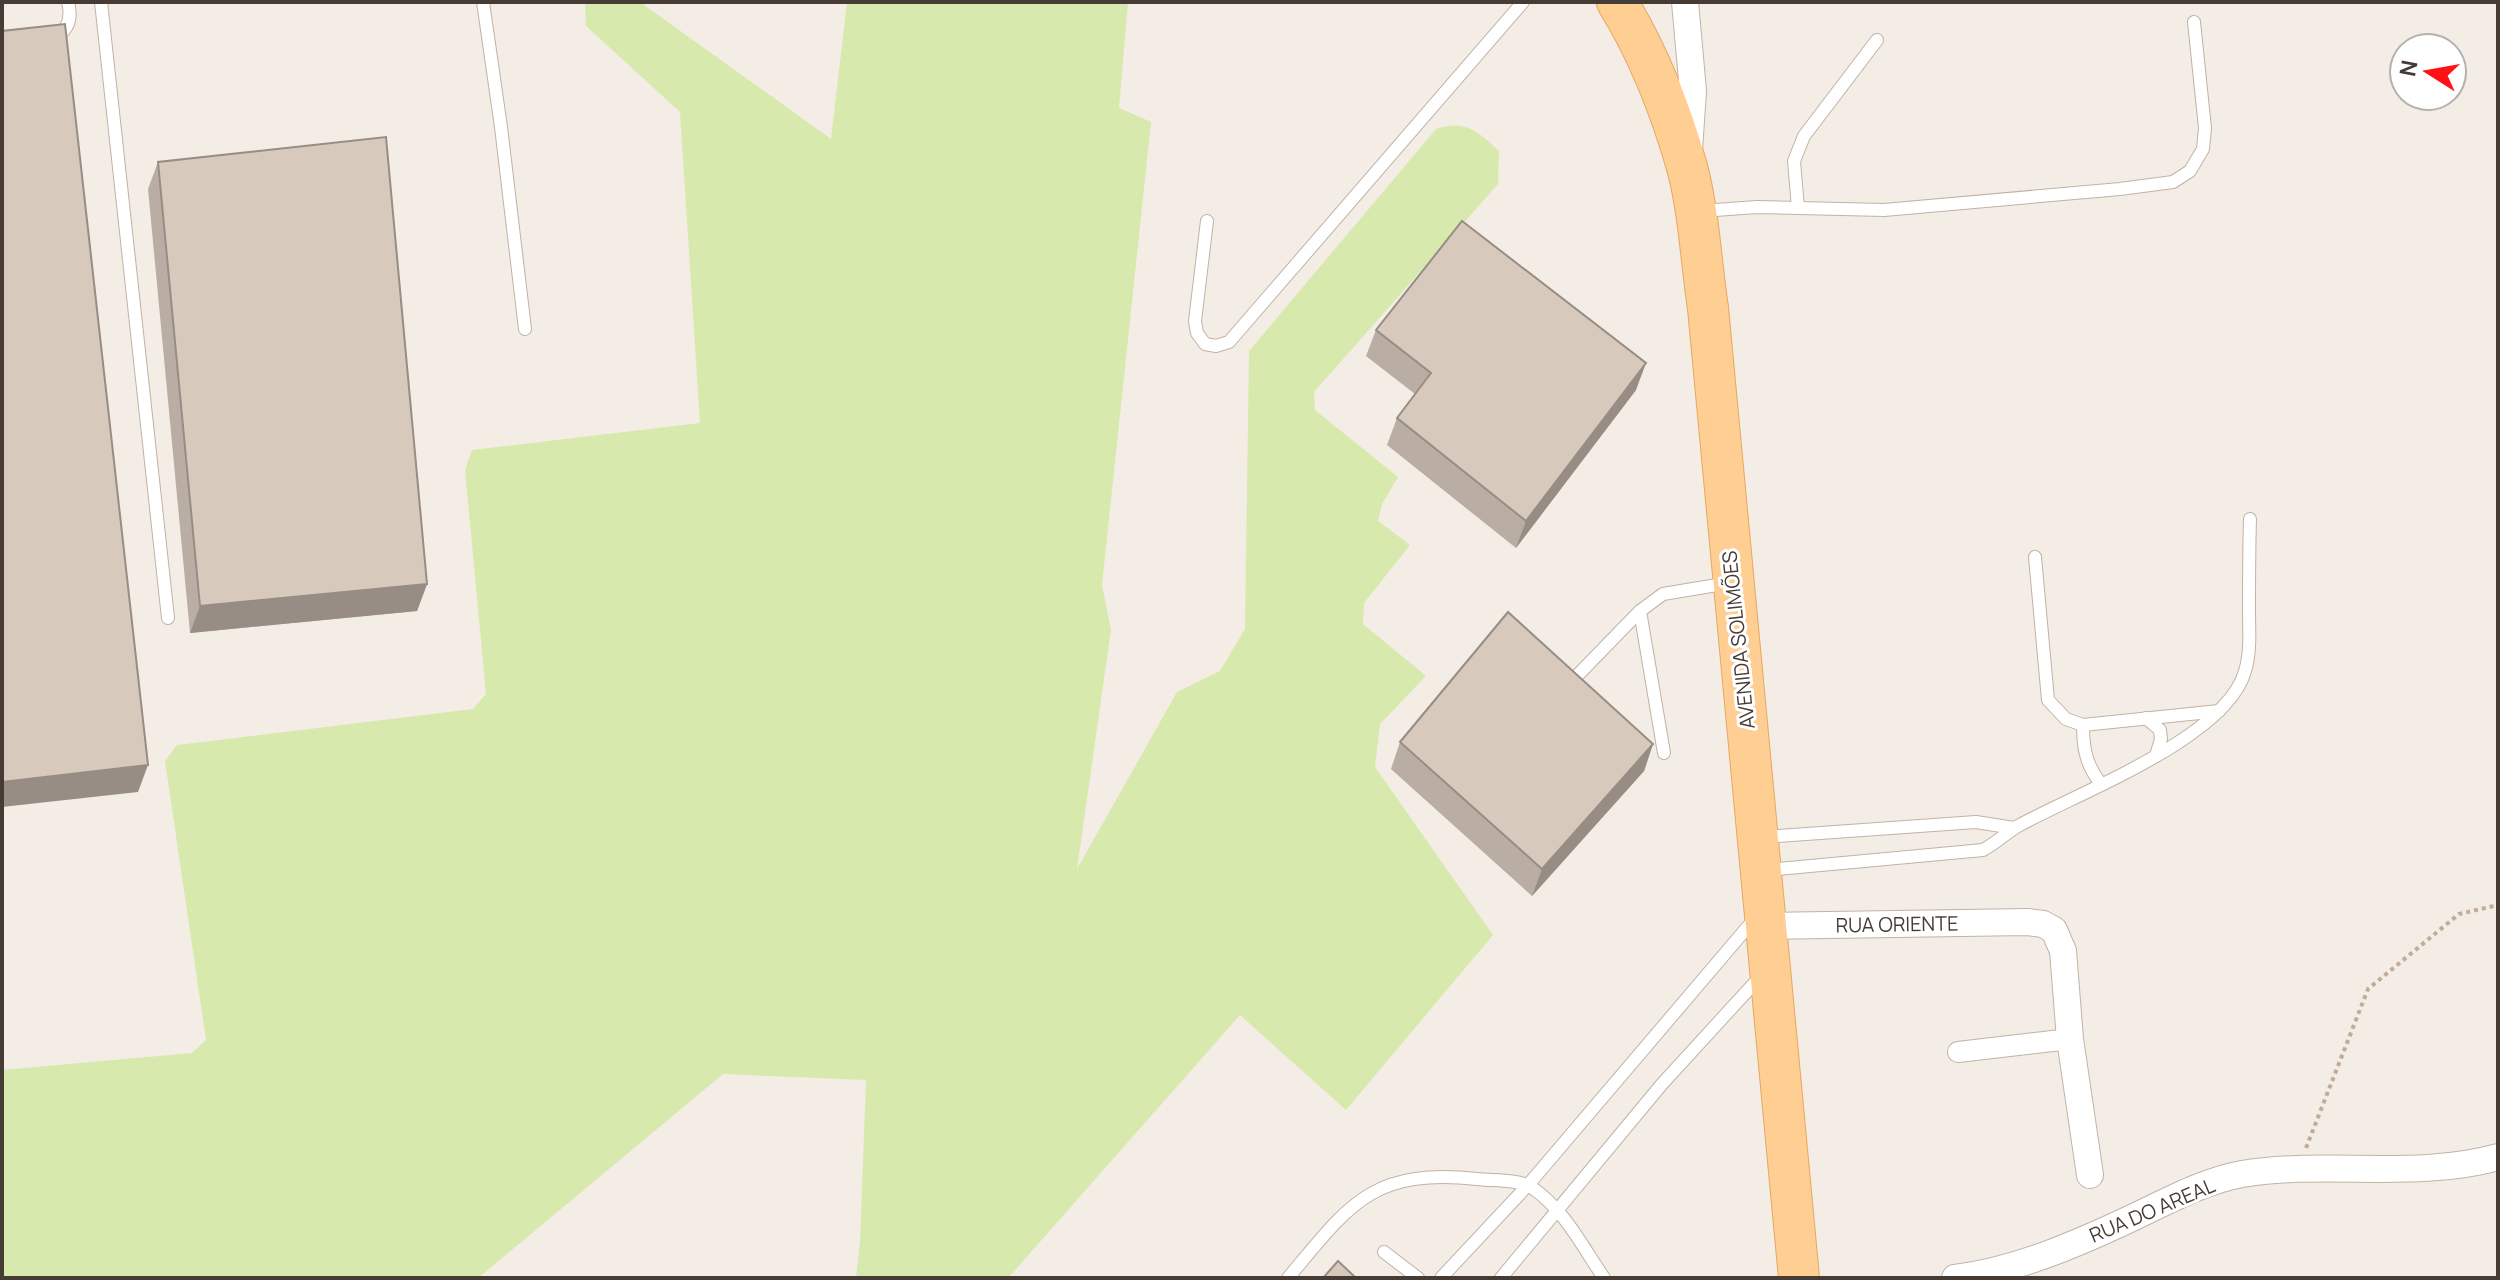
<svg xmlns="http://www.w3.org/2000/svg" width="2500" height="1280" font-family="Manrope,sans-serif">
	<rect width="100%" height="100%" fill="#f3ede5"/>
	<!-- green -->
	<path fill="#d8e9ad" d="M585 2H640L831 139 847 2H1128L1119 108 1151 122 1102 585 1111 630 1077 869 1177 692 1220 671 1245 629 1249 351 1436 129C1467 120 1477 131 1499 151L1498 184 1314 392 1315 410 1398 477 1382 504 1378 521 1410 545 1364 603 1363 624 1426 676 1380 724 1375 767 1493 935 1346 1110 1240 1015 1008 1278H856L860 1242 866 1080 723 1074 478 1278H2V1070L192 1053 206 1040 165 761 177 745 473 709 486 694 465 470 472 450 700 423 680 112 586 26Z"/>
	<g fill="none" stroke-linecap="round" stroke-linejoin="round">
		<!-- service casing -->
		<g stroke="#bfb3a8" stroke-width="14">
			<g id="service">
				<polyline points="101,2 168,618"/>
				<polyline points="483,2 501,127 525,329"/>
				<path d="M56 37C69 29 72 17 68 2"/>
				<polyline points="1798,208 1794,161 1804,136 1877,40"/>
				<polyline points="1701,211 1757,207 1884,210 2120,189 2173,182 2190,171 2203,149 2205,128 2194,22"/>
				<polyline points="1207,221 1195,321 1197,333 1205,344 1216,346 1229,342 1523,2"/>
				<path d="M2035 557 2048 700 2066 719 2083 725C2083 748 2086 765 2101 784"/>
				<polyline points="1640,611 1664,753"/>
				<polyline points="1569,684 1640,611 1663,594 1729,583"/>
				<polyline points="2146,718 2160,730 2161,739 2156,756"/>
				<polyline points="2083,725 2219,711"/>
				<polyline points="1763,837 1976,822 2014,828"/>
				<path d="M1767 870 1983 850C1996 843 2006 833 2018 826 2077 793 2227 738 2245 671 2251 652 2249 630 2249 611 2249 580 2249 550 2250 519"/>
				<polyline points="1384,1252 1418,1278"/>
				<path d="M1288 1278C1350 1204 1372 1168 1477 1179 1492 1181 1518 1179 1531 1187 1564 1209 1582 1246 1604 1278"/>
				<polyline points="1441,1278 1528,1185 1757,916"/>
				<polyline points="1501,1278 1662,1084 1760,977"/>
			</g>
		</g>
		<!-- pedestrian casing -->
		<g stroke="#bfb3a8" stroke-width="22">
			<polyline id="pedestrian" points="1958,1052 2070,1039"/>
		</g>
		<!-- minor casing -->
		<g stroke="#bfb3a8" stroke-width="28">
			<g id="minor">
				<polyline points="1685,2 1693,91 1689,150"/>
				<polyline points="1767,926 2028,922 2043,924 2054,930 2063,951 2070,1039 2090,1175"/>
				<path d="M1955 1278C2017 1270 2077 1244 2134 1217 2168 1201 2204 1181 2242 1174 2326 1160 2416 1180 2498 1157"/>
			</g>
		</g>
		<!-- primary casing -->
		<g stroke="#e6a760" stroke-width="42">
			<path id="primary" d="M1617 2C1648 52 1671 111 1687 167 1699 212 1701 262 1708 308L1799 1278"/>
		</g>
		<!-- path -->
		<polyline stroke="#c1ac98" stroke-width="4" stroke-dasharray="4 4" stroke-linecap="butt" points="2306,1148 2368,989 2459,914 2498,905"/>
		<!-- service -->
		<use href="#service" stroke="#fff" stroke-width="12"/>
		<!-- pedestrian -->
		<use href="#pedestrian" stroke="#fff" stroke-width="20"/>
		<!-- minor -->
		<use href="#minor" stroke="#fff" stroke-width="26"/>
		<!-- primary -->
		<use href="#primary" stroke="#ffce92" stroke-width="40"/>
	</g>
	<!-- wall -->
	<g fill="#baada3">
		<polygon points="158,162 427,584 417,611 190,633 148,189"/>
		<polygon points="1376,330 1636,390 1516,548 1387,445 1397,418 1415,394 1366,356"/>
		<polygon points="1400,742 1653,744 1644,771 1532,896 1391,769"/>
	</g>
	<!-- shaded-wall -->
	<g fill="#978d84">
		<polygon points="1646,363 1636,390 1516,548 1526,521"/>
		<polygon points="427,584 417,611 190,633 200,606"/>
		<polygon points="1653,744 1644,771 1532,896 1542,869"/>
		<polygon points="148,765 138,792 2,807 2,782"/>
	</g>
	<!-- building -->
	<g fill="#d8c9bd" stroke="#978d84" stroke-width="2">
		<polygon points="65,24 148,765 2,782 2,31"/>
		<polygon points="386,137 427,584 200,606 158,162"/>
		<polygon points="1462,221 1646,363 1526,521 1397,418 1431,373 1376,330"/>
		<polygon points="1508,612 1653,744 1542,869 1400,742"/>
		<polygon points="1338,1261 1356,1278 1323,1278"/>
	</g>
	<g text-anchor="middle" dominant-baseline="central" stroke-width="6" stroke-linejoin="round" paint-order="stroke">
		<!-- street labels -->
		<g font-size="20" fill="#463c35" stroke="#fff">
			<text transform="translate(1738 640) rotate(-96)">AVENIDA SOLIMÕES</text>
			<text transform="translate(1897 924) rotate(-1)">RUA ORIENTE</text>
			<text transform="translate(2152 1210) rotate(-23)">RUA DO AREAL</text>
		</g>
	</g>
	<!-- border -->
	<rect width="2500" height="1280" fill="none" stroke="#463c35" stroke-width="8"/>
	<!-- north arrow -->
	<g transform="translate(2428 72) rotate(281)"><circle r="38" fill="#ffffff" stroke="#b5b1ae" stroke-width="2"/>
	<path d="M0-6L14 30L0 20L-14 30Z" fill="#ff1115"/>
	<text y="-12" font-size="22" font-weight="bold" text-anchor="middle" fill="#463c35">N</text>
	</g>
</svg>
